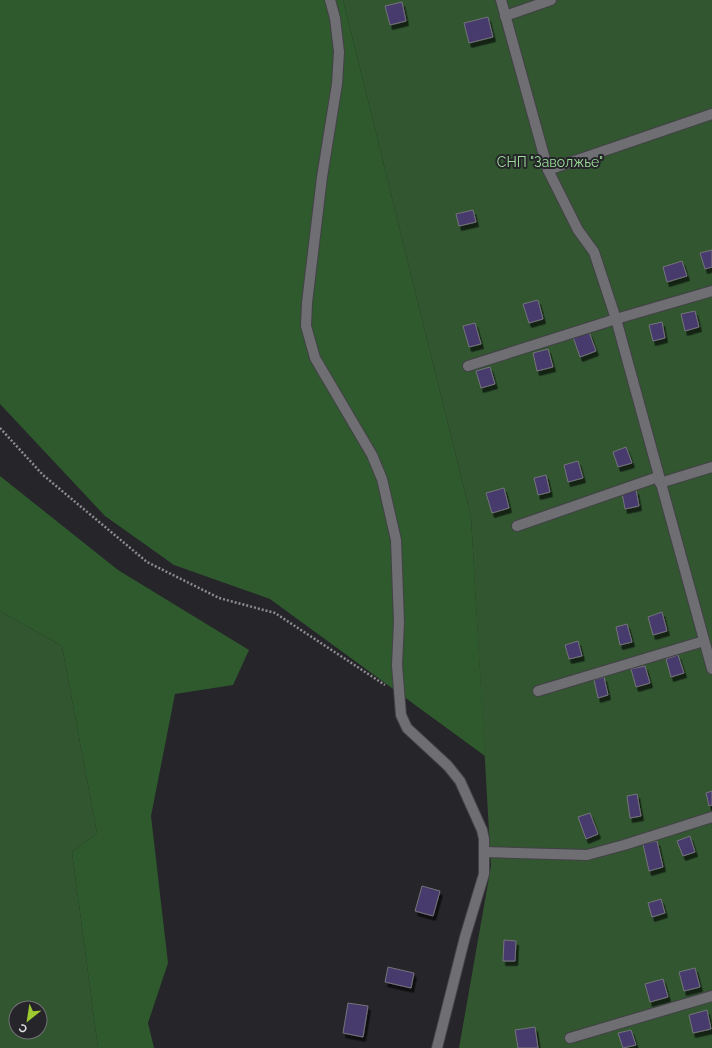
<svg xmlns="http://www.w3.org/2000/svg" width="712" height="1048" font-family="Raleway,sans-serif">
	<defs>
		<filter id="shadow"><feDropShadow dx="2.5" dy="4.5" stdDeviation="0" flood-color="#0009"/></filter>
	</defs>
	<rect width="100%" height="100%" fill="#26252a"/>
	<!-- green -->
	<g fill="#315630" fill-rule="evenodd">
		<polygon points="343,0 712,0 712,1048 459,1048 491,866 471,517"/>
		<path d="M0 611 62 646 97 833 72 852 98 1048H0ZM16 1008H40V1032H16Z"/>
	</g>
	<!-- forest -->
	<g fill="#2e5a2d">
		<polygon points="0,0 343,0 471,517 485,756 270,599 174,565 105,516 0,404"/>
		<polygon points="0,476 118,570 249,650 233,685 175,694 151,816 168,963 148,1023 154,1048 98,1048 72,852 97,833 62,646 0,611"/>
	</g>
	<!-- building -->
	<g fill="#463a6e" stroke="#75747a" filter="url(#shadow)">
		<polygon points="402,2 406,21 390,25 385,6"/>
		<polygon points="488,17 493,37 469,43 464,23"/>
		<polygon points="473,210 476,222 459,226 456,214"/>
		<polygon points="712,250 712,267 705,269 700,253"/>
		<polygon points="682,261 687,276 667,282 663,267"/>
		<polygon points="538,300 543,319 529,323 523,304"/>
		<polygon points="695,311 699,327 685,331 681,314"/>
		<polygon points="662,322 665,338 653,341 649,325"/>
		<polygon points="475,323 481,344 469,347 463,326"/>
		<polygon points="589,332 596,351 580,357 573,337"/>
		<polygon points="548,349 553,367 537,371 533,353"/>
		<polygon points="490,367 495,384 481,388 476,371"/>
		<polygon points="626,447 632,463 618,467 613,452"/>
		<polygon points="578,461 583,478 568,482 564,465"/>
		<polygon points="546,475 550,492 538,495 534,478"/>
		<polygon points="504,488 509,508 492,513 486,493"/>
		<polygon points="636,490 639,506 625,509 622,493"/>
		<polygon points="662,612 667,631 653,635 648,617"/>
		<polygon points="627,624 632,642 620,645 616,627"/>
		<polygon points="578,641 582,656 569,659 565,645"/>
		<polygon points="678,655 684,673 671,677 666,659"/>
		<polygon points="645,666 650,683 636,687 631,669"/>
		<polygon points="604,677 608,695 598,698 594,680"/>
		<polygon points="712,791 712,805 709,806 706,793"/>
		<polygon points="637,794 641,816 630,818 627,796"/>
		<polygon points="590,813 598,834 586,839 578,817"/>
		<polygon points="690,836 695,852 683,856 677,841"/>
		<polygon points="657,841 663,867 649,871 643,844"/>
		<polygon points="422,886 440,891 433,916 415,911"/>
		<polygon points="661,899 665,913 652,917 648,903"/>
		<polygon points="504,940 516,941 515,961 503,961"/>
		<polygon points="388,967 414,973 411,988 385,982"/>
		<polygon points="695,968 700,987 684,991 679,972"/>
		<polygon points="663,979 668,997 650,1002 645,984"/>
		<polygon points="348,1003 368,1006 363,1037 343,1033"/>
		<polygon points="707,1010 711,1029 693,1033 689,1015"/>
		<polygon points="535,1027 538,1048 518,1048 515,1030"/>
		<polygon points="631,1030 636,1045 623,1048 618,1033"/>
	</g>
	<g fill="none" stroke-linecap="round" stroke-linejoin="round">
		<!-- service casing -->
		<g stroke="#424145" stroke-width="12">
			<g id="service">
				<polyline points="505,16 551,0"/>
				<polyline points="548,170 712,114"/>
				<polyline points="468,366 616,319 712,291"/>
				<polyline points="660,483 712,467"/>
				<polyline points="517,526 658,477"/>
				<polyline points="538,691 704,641"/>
				<polyline points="484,852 587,855 624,845 712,817"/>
				<polyline points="570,1038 712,996"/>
			</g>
		</g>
		<!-- minor casing -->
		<g stroke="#424145" stroke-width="12">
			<g id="minor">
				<polyline points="330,0 335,18 339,52 337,84 322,177 307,303 306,326 315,358 372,455 382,479 396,540 399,622 397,665 401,715 407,728 448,766 460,781 482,830 484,839 484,874 465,937 437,1048"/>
				<polyline points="501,0 548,170 578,230 594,252 616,319 712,669"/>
			</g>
		</g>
		<!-- path -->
		<polyline stroke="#8d8c90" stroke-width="2.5" stroke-dasharray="2 2" stroke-linecap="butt" points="0,428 43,475 147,562 219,598 275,613 385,685"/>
		<!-- service -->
		<use href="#service" stroke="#6e6e73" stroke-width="10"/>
		<!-- minor -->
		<use href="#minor" stroke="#6e6e73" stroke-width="10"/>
	</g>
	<g text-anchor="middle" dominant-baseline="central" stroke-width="4" stroke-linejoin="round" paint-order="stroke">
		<!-- park labels -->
		<g font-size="14" fill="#9bde99" stroke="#26252a">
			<text x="550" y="162">СНП "Заволжье"</text>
		</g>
	</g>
	<!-- north arrow -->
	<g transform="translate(28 1020) rotate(210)"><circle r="19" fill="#26252a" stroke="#717175"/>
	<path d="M0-3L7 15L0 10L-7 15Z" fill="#9dca31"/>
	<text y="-6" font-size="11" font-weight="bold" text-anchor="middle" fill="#e2e2e5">С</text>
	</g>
</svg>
